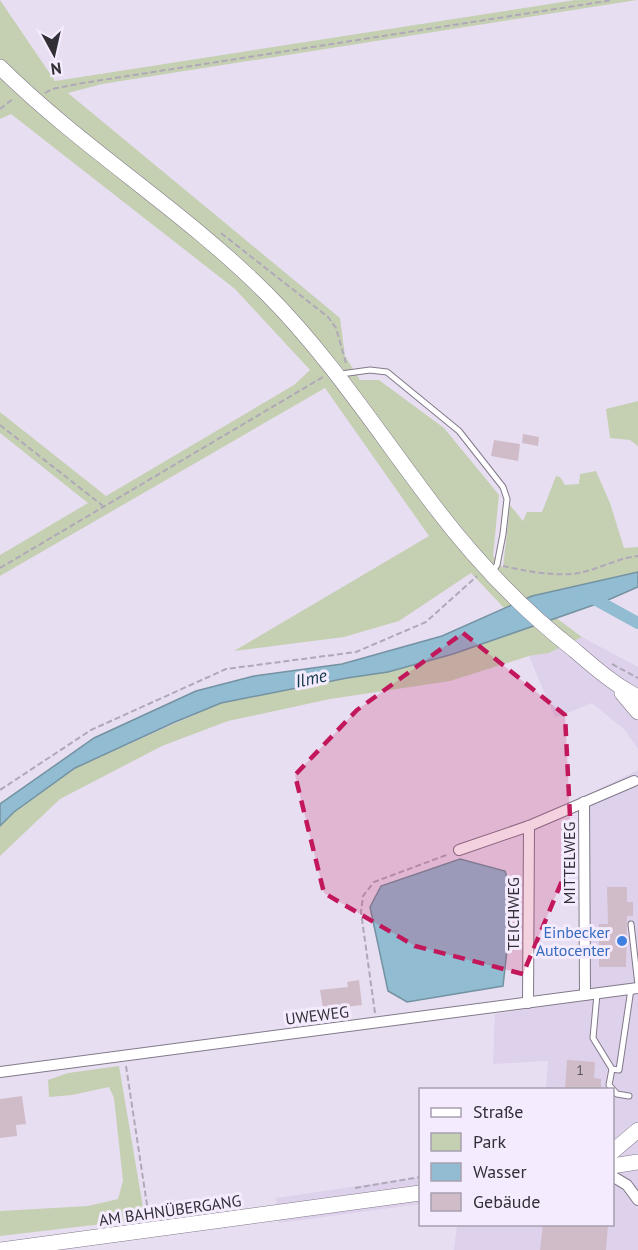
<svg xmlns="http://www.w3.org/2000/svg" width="638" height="1250" font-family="'PT Sans',sans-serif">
	<rect width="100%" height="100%" fill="#e8def1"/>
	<!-- built -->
	<g fill="#ded1eb">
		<polygon points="582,637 638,667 638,749 625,730 592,703 555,718 529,656 550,653"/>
		<polygon points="638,770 638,1250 454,1250 457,1225 612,1224 612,1090 546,1089 548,1061 493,1064 495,1014 582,1001 585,796"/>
		<polygon points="420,1177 420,1204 279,1223 276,1198"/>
	</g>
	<!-- green -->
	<g fill="#c5d0b3">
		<polygon points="0,0 55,81 575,0 637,0 102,84 68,93 340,318 345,356 360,380 379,380 444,428 499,495 493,556 503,568 510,505 523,521 527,512 542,512 556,476 560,477 565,485 579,484 580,474 596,471 610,503 624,548 638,547 638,572 532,596 505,609 471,573 399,621 344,637 234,651 429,536 325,388 0,576 0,555 88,503 0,433 0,412 106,496 294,385 310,370 235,289 11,114 0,119"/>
		<polygon points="638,401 638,446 630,440 610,438 606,409"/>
		<polygon points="555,617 582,637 549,653 529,656 450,681 330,699 228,721 162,746 60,799 0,856 0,826 14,812 75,768 221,703 347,678 388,672 453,654"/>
		<polygon points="119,1066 145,1219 0,1236 0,1211 88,1206 118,1199 123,1181 114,1098 109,1087 72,1095 49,1097 48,1080 68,1073"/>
	</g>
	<!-- water -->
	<g fill="#91bcd1" stroke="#7492a2" stroke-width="1.5">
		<polygon points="638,572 638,587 608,600 453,654 388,672 347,678 221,703 175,722 75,768 14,812 0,826 0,804 94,738 196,691 254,676 342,664 442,636 532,596"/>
		<polygon points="460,859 505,871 513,897 503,986 407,1002 388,991 370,907 381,886"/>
	</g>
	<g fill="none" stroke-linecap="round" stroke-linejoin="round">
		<!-- canal -->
		<polyline stroke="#91bcd1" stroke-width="12" points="589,596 638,623"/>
	</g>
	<!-- building -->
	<g fill="#d0bcc8">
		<polygon points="523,434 539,437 538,446 522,443"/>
		<polygon points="494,440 520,444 518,461 491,456"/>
		<polygon points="607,887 627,887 627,902 633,902 633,916 627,916 626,967 599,967 599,924 608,924"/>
		<polygon points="359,980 362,1005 330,1009 331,1017 319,1019 317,1008 323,1008 320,990 348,987 347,982"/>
		<polygon points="567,1060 595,1062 594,1078 601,1079 601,1089 565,1089"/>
		<polygon points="22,1096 26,1124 16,1125 17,1136 0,1138 0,1099"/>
		<polygon points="543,1224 608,1224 606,1250 540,1250"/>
	</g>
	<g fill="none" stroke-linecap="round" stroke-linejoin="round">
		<!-- lane casing -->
		<g stroke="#82798a" stroke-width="7">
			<g id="lane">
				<polyline points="341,374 370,370 387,372 459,431 503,487 507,499 503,534 497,565 492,573"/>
				<polyline points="631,924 638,985"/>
				<polyline points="597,994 593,1038 612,1069 619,1070 631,989"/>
				<polyline points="612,1069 609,1085 617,1094 629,1096"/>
			</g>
		</g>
		<!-- street casing -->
		<g stroke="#82798a" stroke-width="12">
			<g id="street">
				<polyline points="584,802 585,995"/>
				<polyline points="459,850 529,826 634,781"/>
				<polyline points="528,1003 529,826"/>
				<polyline points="0,1072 638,988"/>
				<polyline points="612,1176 627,1185 638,1200"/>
			</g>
		</g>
		<!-- secondary casing -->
		<g stroke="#82798a" stroke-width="16">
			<g id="secondary">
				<path d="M0 67C83 149 183 210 266 293 327 354 374 426 426 495 468 552 517 605 573 649 594 667 613 684 638 697"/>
				<polyline points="622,693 638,712"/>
				<polyline points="612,1152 638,1130"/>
				<polyline points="612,1166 638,1162"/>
				<polyline points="1,1250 420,1193"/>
			</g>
		</g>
		<!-- path -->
		<g stroke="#b0a8b8" stroke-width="2" stroke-dasharray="6 3" stroke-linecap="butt">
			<polyline points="45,93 52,89 83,83 613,0"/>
			<polyline points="0,109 14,98"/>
			<polyline points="221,233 328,317 336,328 346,363"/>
			<polyline points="0,425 103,506"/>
			<path d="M503 566C525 571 556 577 579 573 599 569 615 559 638 556"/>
			<polyline points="0,568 323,377"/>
			<polyline points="612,664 638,678"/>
			<polyline points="0,790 91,730 226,669 356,652 426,622 477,576"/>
			<polyline points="375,1013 361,912 363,896 374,882 449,854"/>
			<polyline points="126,1066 149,1218"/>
			<polyline points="355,1188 420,1177"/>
		</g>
		<!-- lane -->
		<use href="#lane" stroke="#fff" stroke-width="5"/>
		<!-- street -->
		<use href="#street" stroke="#fff" stroke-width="10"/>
		<!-- secondary -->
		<use href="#secondary" stroke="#fff" stroke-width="15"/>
	</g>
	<!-- marked area -->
	<path fill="#c2185b" fill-opacity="0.2" stroke="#c2185b" stroke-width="4.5" stroke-dasharray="12 8" stroke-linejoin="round" d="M463 633 565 715 572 857 523 974 415 946 324 893 295 775 357 710Z"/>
	<!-- markers -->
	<circle fill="#3f7fe0" stroke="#f5ebff" stroke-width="2" cx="622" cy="941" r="6"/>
	<g text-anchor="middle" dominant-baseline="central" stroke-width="6" stroke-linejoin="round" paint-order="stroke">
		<!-- number labels -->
		<g font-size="14" fill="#5a525a">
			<text x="580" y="1070">1</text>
		</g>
		<!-- street labels -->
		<g font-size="16" fill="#322f36" stroke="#f5ebff">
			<text transform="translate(569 863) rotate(-90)">MITTELWEG</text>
			<text transform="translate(513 914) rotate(-90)">TEICHWEG</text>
			<text transform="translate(317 1015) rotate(-7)">UWEWEG</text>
			<text transform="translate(170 1210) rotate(-8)">AM BAHNÜBERGANG</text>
		</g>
		<!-- shop labels -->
		<g font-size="16" fill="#366cbe" stroke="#f5ebff" text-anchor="end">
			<text x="610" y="932">Einbecker<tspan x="610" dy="18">Autocenter</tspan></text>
		</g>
		<!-- water labels -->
		<g font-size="18" font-style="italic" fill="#133949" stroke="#f5ebff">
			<text transform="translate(311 678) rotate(-12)">Ilme</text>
		</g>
	</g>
	<!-- legend -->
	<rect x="419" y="1088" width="195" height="138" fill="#f5ebff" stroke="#a7a0af" stroke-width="1.5"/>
	<rect x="431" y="1108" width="30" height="9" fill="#ffffff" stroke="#a7a0af" stroke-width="1.5"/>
	<text x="473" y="1118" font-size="18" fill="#322f36">Straße</text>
	<rect x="431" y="1133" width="30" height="18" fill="#c5d0b3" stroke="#a7a0af" stroke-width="1.5"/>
	<text x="473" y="1148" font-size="18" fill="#322f36">Park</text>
	<rect x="431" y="1163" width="30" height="18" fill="#91bcd1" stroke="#a7a0af" stroke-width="1.5"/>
	<text x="473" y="1178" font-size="18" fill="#322f36">Wasser</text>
	<rect x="431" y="1193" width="30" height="18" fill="#d0bcc8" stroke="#a7a0af" stroke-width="1.5"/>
	<text x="473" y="1208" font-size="18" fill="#322f36">Gebäude</text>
	<!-- north arrow -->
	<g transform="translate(54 54) rotate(172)" stroke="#f5ebff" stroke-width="4.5" paint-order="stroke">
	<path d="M0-4.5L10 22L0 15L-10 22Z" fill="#322f36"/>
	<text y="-9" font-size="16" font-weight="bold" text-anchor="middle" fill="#322f36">N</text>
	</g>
</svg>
